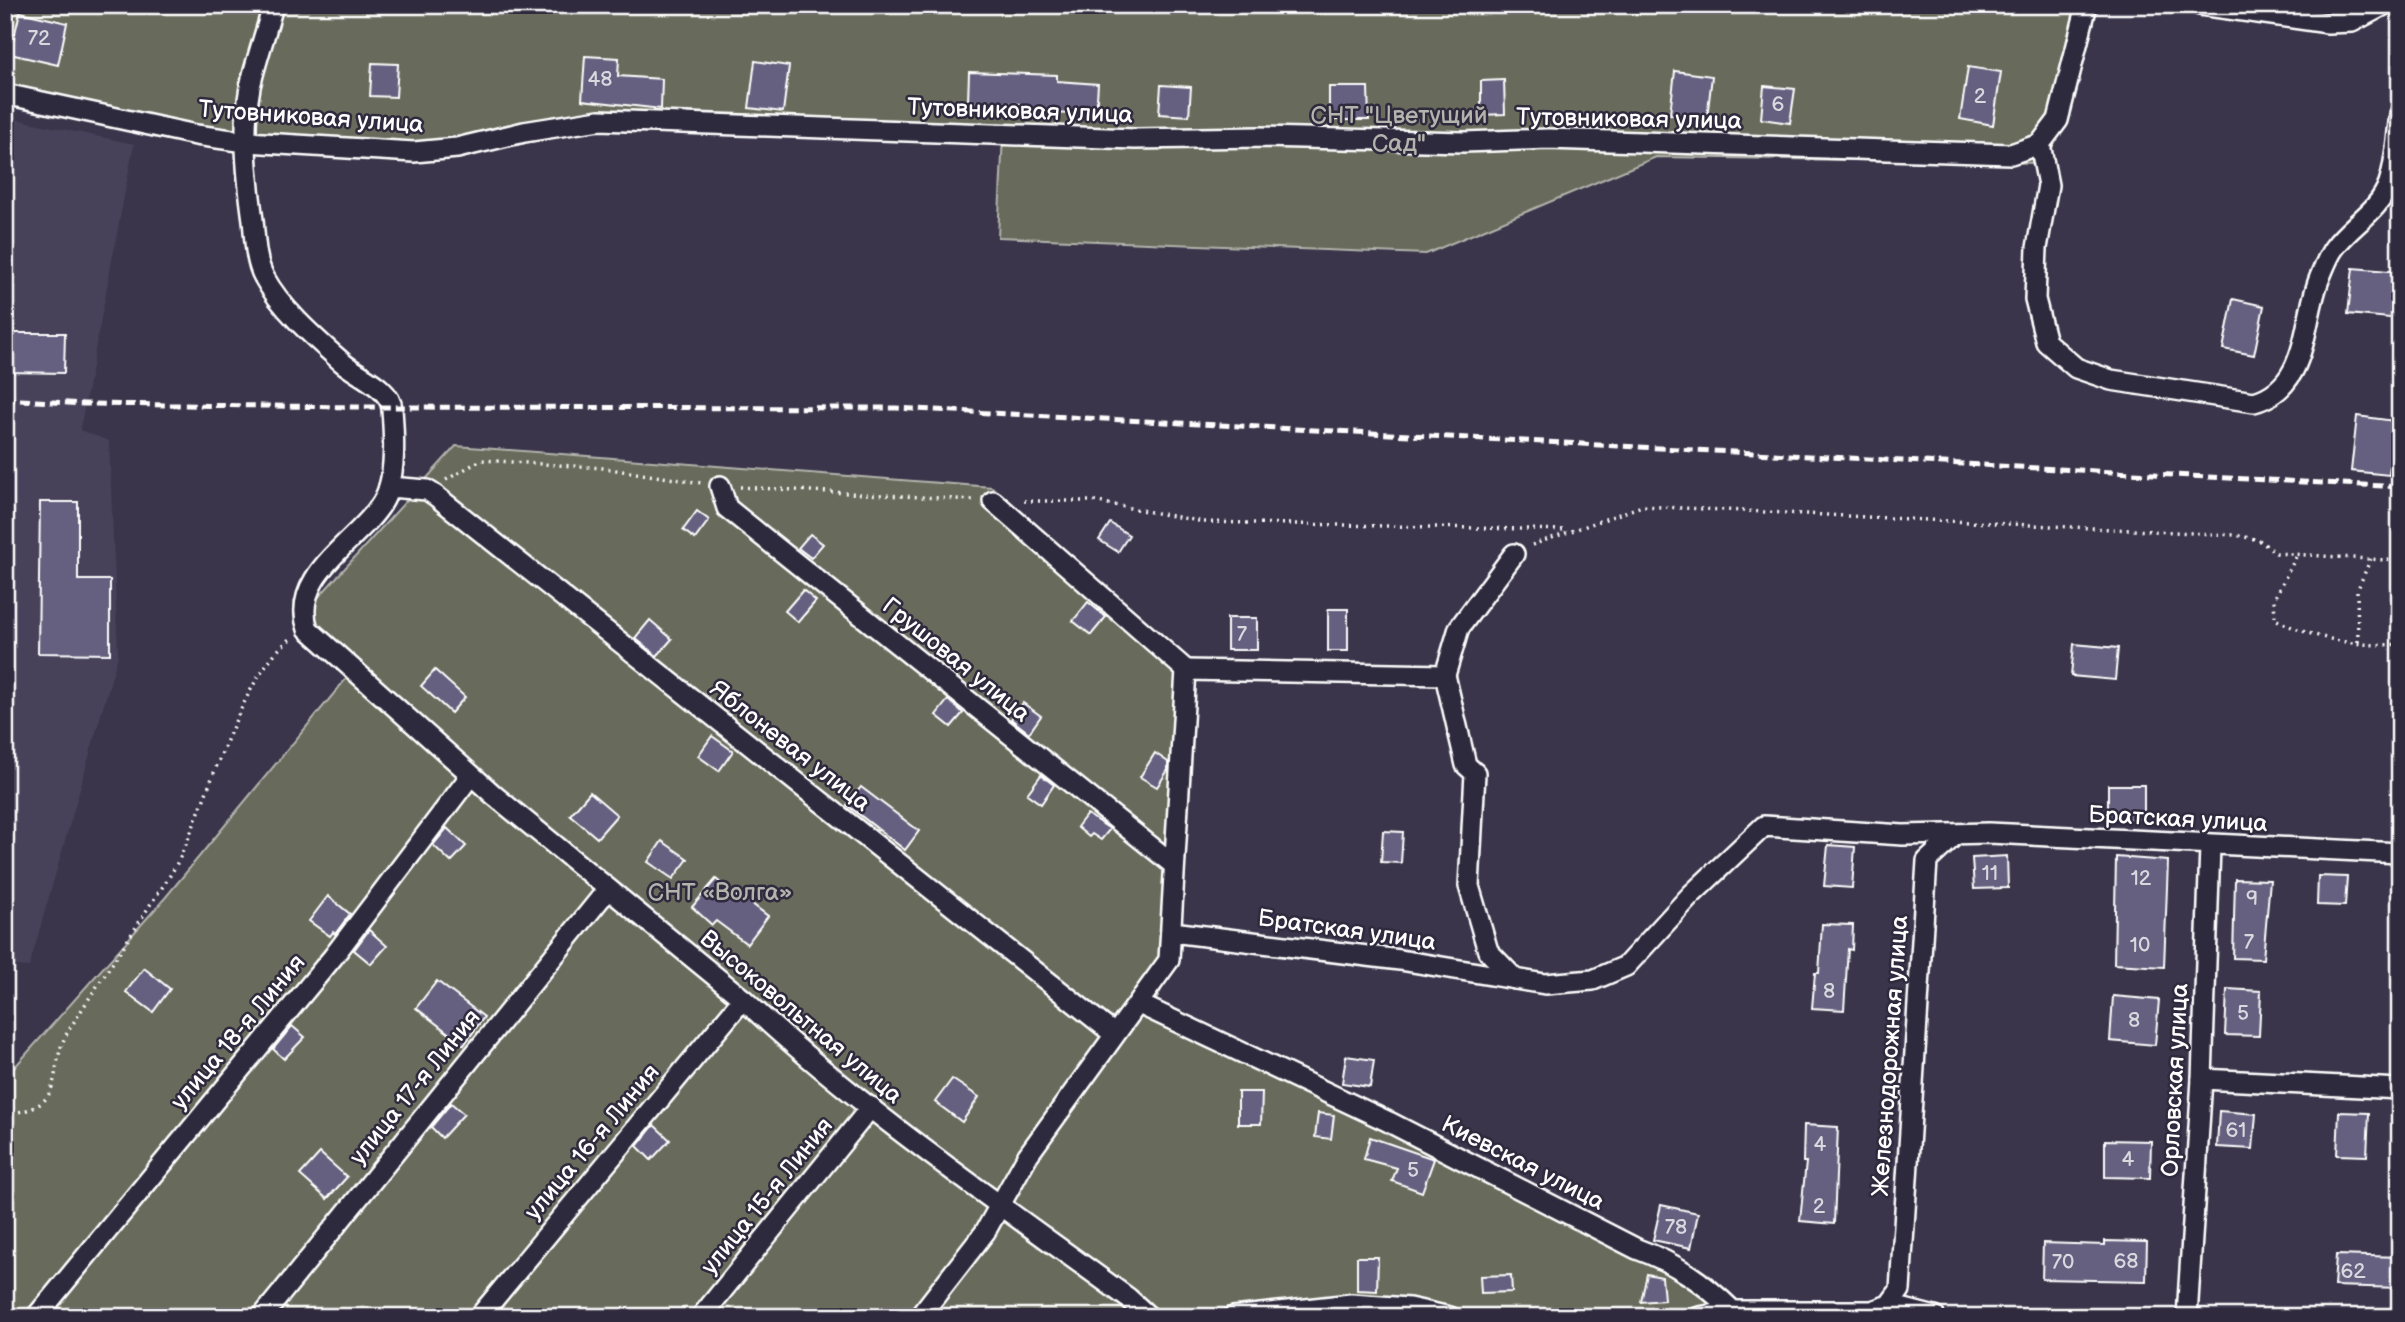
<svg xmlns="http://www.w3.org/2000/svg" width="2405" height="1322" font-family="'Balsamiq Sans',sans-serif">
	<rect width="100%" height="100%" fill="#3a354a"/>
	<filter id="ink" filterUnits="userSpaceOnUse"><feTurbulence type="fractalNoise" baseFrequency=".0143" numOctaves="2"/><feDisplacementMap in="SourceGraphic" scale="14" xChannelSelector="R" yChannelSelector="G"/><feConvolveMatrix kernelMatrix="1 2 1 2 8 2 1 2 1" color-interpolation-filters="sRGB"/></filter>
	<g filter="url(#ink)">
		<!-- built -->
		<polygon fill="#47425a" points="5,117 134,144 80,430 109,441 118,655 29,967 5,965"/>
		<!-- green -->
		<g fill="#676a5b" stroke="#b3b4ad" stroke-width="2">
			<polygon points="5,5 2084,5 2049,163 1656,157 1426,254 998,237 1003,135 607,127 444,159 240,148 5,99"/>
			<polygon points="456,446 992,487 1193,665 1180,949 1152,1009 1752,1313 1862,1317 5,1317 5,1078 165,898 350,674 295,623"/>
		</g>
		<!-- building -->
		<g fill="#65617f" stroke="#fff" stroke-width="2">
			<polygon points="20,12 67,23 58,65 10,54"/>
			<polygon points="585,56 619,58 618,76 662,79 661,109 582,100"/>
			<polygon points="755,61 789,66 783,112 749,108"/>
			<polygon points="372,63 398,64 396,97 370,96"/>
			<polygon points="1968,67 2001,72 1993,125 1960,119"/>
			<polygon points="1675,71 1712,76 1707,118 1670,114"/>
			<polygon points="969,72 1057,75 1057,81 1098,84 1096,114 1020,113 1020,104 968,102"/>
			<polygon points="1504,80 1505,114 1481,115 1481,81"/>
			<polygon points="1161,85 1191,87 1189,116 1159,114"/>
			<polygon points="1764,86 1795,89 1790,123 1761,119"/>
			<polygon points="1329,87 1368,87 1369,120 1329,120"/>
			<polygon points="2353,268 2400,272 2400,319 2348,314"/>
			<polygon points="2233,299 2264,306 2254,355 2223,349"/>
			<polygon points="5,333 65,333 64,373 5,372"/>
			<polygon points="2357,416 2395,421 2389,475 2351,471"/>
			<polygon points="40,502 78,502 78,580 110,580 110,654 38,653"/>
			<polygon points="697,511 709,520 695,539 683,530"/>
			<polygon points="1110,523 1129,535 1118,552 1099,540"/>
			<polygon points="810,534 823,544 811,558 798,548"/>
			<polygon points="803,590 816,601 798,622 785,611"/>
			<polygon points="1088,602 1106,617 1091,635 1073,621"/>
			<rect x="1328" y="609" width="20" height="42"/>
			<rect x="1227" y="618" width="30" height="32"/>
			<polygon points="650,620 672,639 657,656 635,638"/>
			<polygon points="2074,644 2118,648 2115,680 2071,676"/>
			<polygon points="435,670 465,697 451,713 421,686"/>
			<polygon points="948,700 963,713 951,727 936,715"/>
			<polygon points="1023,703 1041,716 1029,733 1011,719"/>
			<polygon points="712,736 733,751 719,771 698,756"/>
			<polygon points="1155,753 1168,762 1168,770 1157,787 1140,777"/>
			<polygon points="1041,775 1054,785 1041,804 1027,794"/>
			<rect x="2108" y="785" width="36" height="34"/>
			<polygon points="861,787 919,831 905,850 847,805"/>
			<polygon points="590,792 617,815 597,838 570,815"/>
			<polygon points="1087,814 1110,829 1101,840 1092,834 1089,837 1077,827"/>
			<polygon points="447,828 466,846 451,862 433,845"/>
			<polygon points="1383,831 1403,832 1401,863 1381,862"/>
			<polygon points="662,841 688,859 673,879 648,862"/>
			<polygon points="1828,845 1855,847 1852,888 1824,886"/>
			<polygon points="2007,856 2008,888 1974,889 1972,858"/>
			<polygon points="2116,857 2168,861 2164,967 2114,964"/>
			<polygon points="2318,876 2347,877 2345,906 2317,905"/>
			<polygon points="716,879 742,901 744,898 768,916 747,944 716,921 712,925 692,907"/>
			<polygon points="2235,879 2270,880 2263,959 2233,958"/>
			<polygon points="328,896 350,914 335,934 333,932 330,936 309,921"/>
			<polygon points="1822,924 1853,925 1852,950 1848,949 1844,1010 1812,1008 1815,973 1819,973"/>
			<polygon points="369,930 387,946 371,964 354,950"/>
			<polygon points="144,968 170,989 153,1012 126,992"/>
			<polygon points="437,981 484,1017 464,1045 416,1008"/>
			<polygon points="2227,989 2261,991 2259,1036 2225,1035"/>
			<polygon points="2113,996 2159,1000 2155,1045 2110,1041"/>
			<polygon points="292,1026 305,1037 284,1059 273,1049"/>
			<polygon points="1346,1056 1374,1060 1370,1087 1342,1083"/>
			<polygon points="952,1079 979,1097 962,1122 935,1102"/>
			<polygon points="1238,1092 1262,1092 1261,1124 1238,1124"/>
			<polygon points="451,1103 464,1114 442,1138 431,1127"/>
			<polygon points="2219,1111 2256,1114 2253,1149 2217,1147"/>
			<polygon points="2339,1112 2369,1113 2367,1156 2337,1155"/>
			<polygon points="1318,1113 1334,1115 1331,1139 1315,1137"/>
			<polygon points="654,1125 670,1140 651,1160 637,1146"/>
			<polygon points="1804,1125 1838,1127 1834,1224 1800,1221 1806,1162 1803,1162"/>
			<polygon points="1370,1137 1434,1159 1422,1192 1392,1181 1397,1168 1364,1159"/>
			<polygon points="2105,1140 2151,1141 2150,1178 2105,1177"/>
			<polygon points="320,1153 347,1177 327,1199 300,1175"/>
			<polygon points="1661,1205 1698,1213 1691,1248 1653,1240"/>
			<polygon points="2105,1241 2147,1242 2146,1281 2042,1279 2043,1243 2105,1245"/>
			<polygon points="2336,1255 2400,1257 2400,1288 2334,1286"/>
			<polygon points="1357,1257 1378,1257 1377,1291 1357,1290"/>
			<polygon points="1647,1274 1662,1277 1664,1300 1641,1302"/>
			<polygon points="1511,1275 1512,1292 1481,1293 1480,1276"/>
		</g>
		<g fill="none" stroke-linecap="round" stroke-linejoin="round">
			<!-- minor casing -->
			<g stroke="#fff" stroke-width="24">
				<g id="minor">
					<path d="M273 5C266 33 256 60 250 87 242 131 247 177 253 220 255 239 255 260 264 277 281 309 316 339 343 363 357 375 391 388 392 409 394 436 397 479 382 503 360 540 289 575 308 629L495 796 743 999C862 1111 997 1202 1128 1298L1149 1317"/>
					<path d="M2087 5 2058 120 2040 144 2048 185 2037 248 2035 299 2046 342 2076 368 2111 380 2254 402C2310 387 2302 320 2320 277 2324 268 2328 256 2334 248 2351 224 2379 212 2389 183 2396 162 2397 137 2400 114"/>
					<polyline points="2200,5 2328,23 2352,22 2384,5"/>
					<polyline points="5,94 196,135 246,142 414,152 457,148 524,132 599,120 1135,139 1259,137 1464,142 1548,139 2011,154 2040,144"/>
					<polyline points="720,486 727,508 1174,865"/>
					<polyline points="389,487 427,490 436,496 1114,1034"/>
					<polyline points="993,501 1186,670"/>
					<polyline points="1514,554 1459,628 1445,675 1466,765 1475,773 1469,886 1488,951 1515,979 1545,984 1593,980 1626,966 1691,895 1764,826 1903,835 1989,833 2400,853"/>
					<polyline points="1186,670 1445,675"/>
					<polyline points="1172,932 1400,960 1515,979"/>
					<path d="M1139 1004 1389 1122 1637 1249C1676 1263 1703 1282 1733 1311H1872L1889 1305 1900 1290 1927 861 1954 836"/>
					<polyline points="2202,1079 2400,1089"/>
					<polyline points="1889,1305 1935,1317"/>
					<polyline points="36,1317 333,957 471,775"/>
					<polyline points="262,1317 608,889"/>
					<polyline points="479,1317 743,999"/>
					<polyline points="701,1317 871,1107"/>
					<polyline points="919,1317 985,1232 1028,1155 1169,960 1186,670"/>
					<polyline points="1233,1317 1351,1304 1409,1308 1450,1317"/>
					<polyline points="1699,1317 1733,1311"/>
					<polyline points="2187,1317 2202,1079 2210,846"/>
				</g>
			</g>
			<!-- path -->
			<g stroke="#fff" stroke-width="3.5" stroke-dasharray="2 5" stroke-linecap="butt">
				<polyline points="446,480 481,460 603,468 701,483"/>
				<polyline points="740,487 974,500"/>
				<polyline points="1024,501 1093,501 1204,522 1568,530"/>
				<polyline points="1532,545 1642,506 2235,535 2259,540 2276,553 2400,561"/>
				<path d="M2296 557 2274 599 2275 619C2311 638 2359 648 2400 644"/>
				<polyline points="2358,642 2357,591 2371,558"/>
				<path d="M5 1113C71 1111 45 1067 69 1030 95 988 124 947 150 905 161 889 173 873 181 855 208 799 242 672 292 638"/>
			</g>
			<!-- minor -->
			<use href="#minor" stroke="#2f2a3d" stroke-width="19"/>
			<!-- rail -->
			<polyline stroke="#fff" stroke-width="5" stroke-dasharray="10 5" stroke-linecap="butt" points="5,399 84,404 358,407 896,408 2400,487"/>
		</g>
	</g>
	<g text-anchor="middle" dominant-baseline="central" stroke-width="5" stroke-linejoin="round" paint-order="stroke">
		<!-- number labels -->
		<g font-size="21" fill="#d8d8df">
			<text x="39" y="38">72</text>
			<text x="600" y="79">48</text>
			<text x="1980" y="96">2</text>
			<text x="1778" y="104">6</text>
			<text x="1242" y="634">7</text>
			<text x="1990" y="873">11</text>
			<text x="2141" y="878">12</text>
			<text x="2252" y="898">9</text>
			<text x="2249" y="942">7</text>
			<text x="2140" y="945">10</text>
			<text x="1829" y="991">8</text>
			<text x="2243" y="1013">5</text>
			<text x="2134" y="1020">8</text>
			<text x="2236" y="1130">61</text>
			<text x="1820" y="1144">4</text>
			<text x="2128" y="1159">4</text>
			<text x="1413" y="1170">5</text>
			<text x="1819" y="1206">2</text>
			<text x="1676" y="1227">78</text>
			<text x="2126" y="1261">68</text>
			<text x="2063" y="1262">70</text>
			<text x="2353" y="1271">62</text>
		</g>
		<!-- street labels -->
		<g font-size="24" fill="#fff" stroke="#2f2a3d">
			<text transform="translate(1020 111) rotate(2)">Тутовниковая улица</text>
			<text transform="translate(311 117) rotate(4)">Тутовниковая улица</text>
			<text transform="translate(1629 119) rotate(1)">Тутовниковая улица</text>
			<text transform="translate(956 660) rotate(39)">Грушовая улица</text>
			<text transform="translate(790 746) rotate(38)">Яблоневая улица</text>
			<text transform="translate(2178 819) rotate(3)">Братская улица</text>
			<text transform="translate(1347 930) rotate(8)">Братская улица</text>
			<text transform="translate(801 1017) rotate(40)">Высоковольтная улица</text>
			<text transform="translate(238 1032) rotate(-50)">улица 18-я Линия</text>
			<text transform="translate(1890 1056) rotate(-86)">Железнодорожная улица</text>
			<text transform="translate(2175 1080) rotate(-87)">Орловская улица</text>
			<text transform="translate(415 1087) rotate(-51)">улица 17-я Линия</text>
			<text transform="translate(592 1142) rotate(-50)">улица 16-я Линия</text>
			<text transform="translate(1523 1163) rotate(27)">Киевская улица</text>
			<text transform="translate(767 1196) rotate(-51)">улица 15-я Линия</text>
		</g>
		<!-- park labels -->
		<g font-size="24" fill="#b3b4ad" stroke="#2f2a3d">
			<text x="1399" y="115">СНТ "Цветущий<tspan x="1399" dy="28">Сад"</tspan></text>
			<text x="720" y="892">СНТ «Волга»</text>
		</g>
	</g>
	<!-- margin -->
	<rect width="2405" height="1322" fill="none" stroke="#2f2a3d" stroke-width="28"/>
	<rect x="14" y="14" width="2377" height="1294" fill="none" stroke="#fff" stroke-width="2.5" filter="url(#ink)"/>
</svg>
